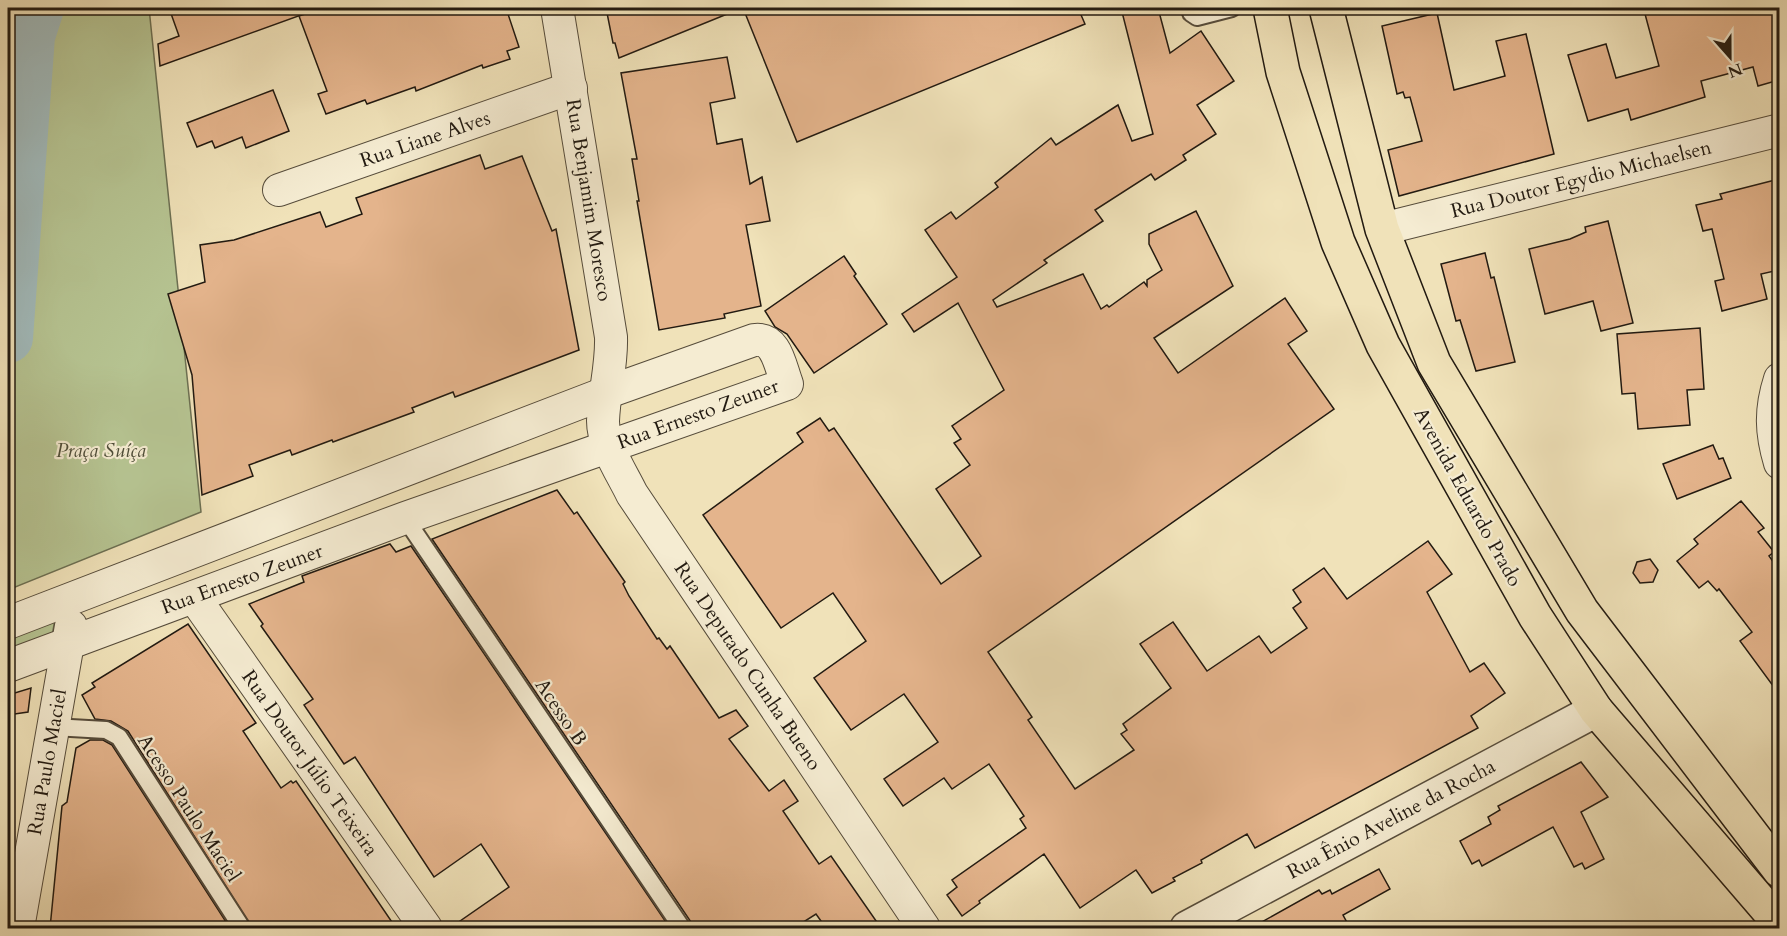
<svg xmlns="http://www.w3.org/2000/svg" width="1787" height="936" font-family="Cardo,serif">
	<rect width="100%" height="100%" fill="#f0e2b9"/>
	<filter id="stains"><feTurbulence type="fractalNoise" baseFrequency=".00333" numOctaves="4"/><feColorMatrix values="0 0 0 0 .2 0 0 0 0 .09 0 0 0 0 .02 0 0 0 .5 -.17"/></filter>
	<radialGradient id="worn" r=".72"><stop offset=".6" stop-color="#630" stop-opacity="0"/><stop offset="1" stop-color="#630" stop-opacity=".3"/></radialGradient>
	<!-- green -->
	<g fill="#b6c492" stroke="#6c6f52" stroke-width="1.5">
		<polygon points="8,8 149,8 201,512 8,590"/>
		<polygon points="57,608 51,642 8,659 8,627"/>
	</g>
	<g fill="none" stroke-linecap="round" stroke-linejoin="round">
		<!-- river -->
		<polyline stroke="#a1babb" stroke-width="50" points="8,338 30,36 39,8"/>
	</g>
	<!-- building -->
	<g fill="#e4b48c" stroke="#221a11" stroke-width="1.5">
		<polygon points="169,8 315,8 315,10 160,66 158,44 179,36"/>
		<polygon points="323,8 506,8 519,47 507,51 510,59 483,68 482,65 416,91 415,87 367,104 365,100 326,114 318,94 327,91 299,16"/>
		<polygon points="606,8 742,8 619,58 615,43 613,43"/>
		<polygon points="743,8 1078,8 1085,24 797,142"/>
		<polygon points="1121,8 1158,8 1170,53 1201,31 1234,81 1197,105 1216,134 1183,155 1186,160 1155,180 1151,174 1095,210 1103,221 1044,260 1047,263 993,300 997,307 1083,274 1101,309 1107,305 1109,307 1144,282 1147,286 1147,280 1162,270 1149,244 1149,234 1196,211 1233,286 1154,338 1178,373 1285,298 1307,331 1288,344 1334,409 988,652 1032,717 1028,720 1075,789 1134,750 1121,734 1127,730 1123,724 1171,688 1140,644 1173,622 1207,671 1259,636 1271,653 1307,628 1293,608 1301,602 1293,590 1324,568 1347,599 1428,541 1452,574 1427,592 1470,672 1484,663 1505,693 1471,716 1478,728 1255,848 1247,834 1201,860 1202,863 1173,878 1175,881 1152,893 1136,870 1080,908 1044,854 979,901 980,903 962,916 947,895 957,887 952,880 1026,828 1020,819 1024,816 989,764 952,789 944,778 903,806 884,779 938,742 904,694 851,730 814,678 866,641 833,593 781,628 703,515 803,442 797,433 820,418 829,431 834,428 941,584 981,556 936,489 970,465 954,443 961,439 952,426 1004,390 958,303 914,332 902,314 957,277 925,230 951,212 956,219 998,187 995,183 1051,138 1056,145 1118,105 1132,141 1153,134"/>
		<polygon points="1668,8 1779,8 1779,80 1758,86 1753,67 1701,81 1705,97 1631,120 1628,109 1588,121 1568,55 1606,44 1616,78 1659,66 1645,14"/>
		<polygon points="1437,13 1454,90 1505,76 1496,41 1526,34 1554,154 1399,196 1388,150 1422,141 1410,97 1405,98 1403,92 1397,94 1382,26"/>
		<polygon points="727,57 735,98 710,103 717,144 742,139 750,184 762,177 770,221 746,225 761,306 724,314 725,318 659,330 637,201 639,201 632,159 637,159 621,73"/>
		<polygon points="273,90 289,131 246,148 242,137 215,148 212,141 197,147 187,123"/>
		<polygon points="480,155 485,169 522,156 552,231 556,229 579,350 455,397 453,392 412,408 414,412 333,442 332,440 292,455 290,450 249,465 253,476 202,495 192,375 168,294 205,282 200,245 234,240 320,212 326,227 362,214 356,198"/>
		<polygon points="1779,179 1779,270 1761,274 1767,299 1722,311 1715,281 1724,279 1712,229 1703,231 1696,205 1722,199 1720,194"/>
		<polygon points="1608,221 1633,323 1601,331 1593,301 1545,314 1529,249 1570,239 1586,232 1585,227"/>
		<polygon points="1485,253 1491,278 1494,277 1515,362 1476,371 1460,320 1456,321 1441,264"/>
		<polygon points="844,256 856,274 854,276 887,324 814,373 787,334 775,327 765,311"/>
		<polygon points="1700,328 1704,389 1687,390 1690,425 1638,429 1635,393 1622,394 1617,334"/>
		<polygon points="1713,445 1719,459 1723,458 1731,478 1677,499 1663,464"/>
		<polygon points="557,490 574,514 577,512 625,582 623,584 629,596 657,639 659,638 667,649 670,646 719,718 736,710 748,726 729,739 769,791 784,780 798,801 783,811 819,864 831,856 881,928 826,928 816,914 794,928 692,928 691,922 432,539"/>
		<polygon points="1741,501 1764,528 1758,532 1774,552 1769,556 1779,570 1779,694 1740,641 1752,632 1719,589 1717,591 1708,581 1699,588 1677,561 1698,544 1694,539"/>
		<polygon points="390,544 396,552 411,546 670,928 450,928 509,887 481,844 434,877 355,757 344,764 304,705 313,699 261,626 263,624 249,604 304,582 302,576"/>
		<polygon points="1650,559 1658,570 1653,582 1640,583 1633,573 1637,562"/>
		<polygon points="188,624 256,723 243,731 281,788 291,781 293,783 296,781 396,928 252,928 128,731 111,721 95,719 82,695 95,687 92,683"/>
		<polygon points="31,688 28,712 8,715 8,695"/>
		<polygon points="90,740 103,740 112,745 230,928 50,928 62,806 67,802 76,748"/>
		<polygon points="1581,762 1608,797 1581,812 1604,859 1585,869 1582,863 1574,867 1553,827 1482,866 1479,860 1472,864 1460,841 1491,824 1488,817 1500,810 1498,806"/>
		<polygon points="1379,869 1390,889 1343,915 1350,928 1251,928 1319,890 1322,894 1330,890 1332,894"/>
	</g>
	<g fill="none" stroke-linecap="round" stroke-linejoin="round">
		<!-- service casing -->
		<g stroke="#564c3b" stroke-width="20">
			<g id="service">
				<polyline points="1190,8 1191,13 1197,17 1232,8"/>
				<polyline points="405,518 682,928"/>
				<polyline points="53,727 106,730 119,737 242,928"/>
			</g>
		</g>
		<!-- minor casing -->
		<g stroke="#564c3b" stroke-width="34">
			<g id="minor">
				<path d="M557 8 611 337C612 366 604 392 603 421 603 446 622 473 632 494L924 928"/>
				<polyline points="279,190 571,88"/>
				<polyline points="1382,229 1780,130"/>
				<path d="M1780 379C1770 410 1771 433 1780 463"/>
				<polyline points="194,597 426,928"/>
				<path d="M8 623 608 392 754 340C777 337 780 366 787 384L405 518 8 666"/>
				<polyline points="18,928 71,626"/>
			</g>
		</g>
		<!-- tertiary casing -->
		<g stroke="#564c3b" stroke-width="36">
			<polyline id="tertiary" points="1187,928 1596,710"/>
		</g>
		<!-- primary casing -->
		<g stroke="#221a11" stroke-width="36">
			<g id="primary">
				<polyline points="1270,8 1283,72 1338,242 1383,345 1535,616 1596,710 1780,924"/>
				<polyline points="1326,8 1382,229 1434,363 1582,611 1780,871"/>
			</g>
		</g>
		<!-- service -->
		<use href="#service" stroke="#f5ecd2" stroke-width="16"/>
		<!-- minor -->
		<use href="#minor" stroke="#f5ecd2" stroke-width="32"/>
		<!-- tertiary -->
		<use href="#tertiary" stroke="#f5ecd2" stroke-width="33"/>
		<!-- primary -->
		<use href="#primary" stroke="#f0e2b9" stroke-width="33"/>
	</g>
	<g text-anchor="middle" dominant-baseline="central" stroke-width="4.5" stroke-linejoin="round" paint-order="stroke">
		<!-- street labels -->
		<g font-size="20" fill="#221a11" stroke="#f5ecd2">
			<text transform="translate(425 139) rotate(-19)">Rua Liane Alves</text>
			<text transform="translate(1581 179) rotate(-14)">Rua Doutor Egydio Michaelsen</text>
			<text transform="translate(589 200) rotate(81)">Rua Benjamim Moresco</text>
			<text transform="translate(698 414) rotate(-20)">Rua Ernesto Zeuner</text>
			<text transform="translate(1468 497) rotate(61)">Avenida Eduardo Prado</text>
			<text transform="translate(242 579) rotate(-20)">Rua Ernesto Zeuner</text>
			<text transform="translate(748 666) rotate(56)">Rua Deputado Cunha Bueno</text>
			<text transform="translate(561 712) rotate(56)">Acesso B</text>
			<text transform="translate(47 762) rotate(-80)">Rua Paulo Maciel</text>
			<text transform="translate(310 763) rotate(55)">Rua Doutor Júlio Teixeira</text>
			<text transform="translate(189 808) rotate(57)">Acesso Paulo Maciel</text>
			<text transform="translate(1391 819) rotate(-28)">Rua Ênio Aveline da Rocha</text>
		</g>
		<!-- park labels -->
		<g font-size="20" font-style="italic" fill="#4e4d38" stroke="#f5ecd2">
			<text x="101" y="450">Praça Suíça</text>
		</g>
	</g>
	<!-- margin -->
	<rect width="1787" height="936" fill="none" stroke="#f0e2b9" stroke-width="30"/>
	<rect x="9" y="9" width="1769" height="918" fill="none" stroke="#221a11" stroke-width="3"/>
	<rect x="15" y="15" width="1757" height="906" fill="none" stroke="#221a11" stroke-width="1.5"/>
	<!-- north arrow -->
	<g transform="translate(1730 57) rotate(159)" stroke="#f5ecd2" stroke-width="4.5" paint-order="stroke">
	<path d="M0-4.5L10 22L0 15L-10 22Z" fill="#221a11"/>
	<text y="-9" font-size="16" font-weight="bold" text-anchor="middle" fill="#221a11">N</text>
	</g>
	<rect width="100%" height="100%" filter="url(#stains)"/>
	<rect width="100%" height="100%" fill="url(#worn)"/>
</svg>
